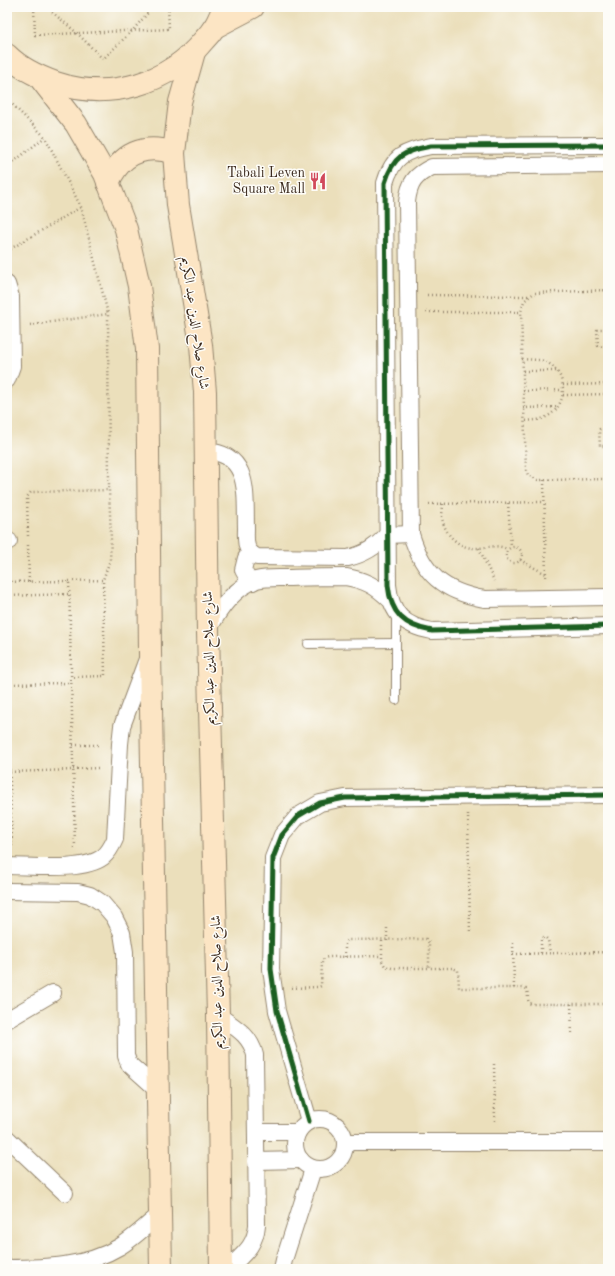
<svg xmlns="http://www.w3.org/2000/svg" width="615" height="1276" font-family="'Old Standard TT',Amiri,serif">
	<rect width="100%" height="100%" fill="#fdfcf7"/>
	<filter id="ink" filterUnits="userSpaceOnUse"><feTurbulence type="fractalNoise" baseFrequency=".025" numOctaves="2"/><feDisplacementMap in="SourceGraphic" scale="8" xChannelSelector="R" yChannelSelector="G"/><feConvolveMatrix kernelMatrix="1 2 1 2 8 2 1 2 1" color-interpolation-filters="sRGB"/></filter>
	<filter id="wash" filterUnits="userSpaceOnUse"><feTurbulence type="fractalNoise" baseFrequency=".012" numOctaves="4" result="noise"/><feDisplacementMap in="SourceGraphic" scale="16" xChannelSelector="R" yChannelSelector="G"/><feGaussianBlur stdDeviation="0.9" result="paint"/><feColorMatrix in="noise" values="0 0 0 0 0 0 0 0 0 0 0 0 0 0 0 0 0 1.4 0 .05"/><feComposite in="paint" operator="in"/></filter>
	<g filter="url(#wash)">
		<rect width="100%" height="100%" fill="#ebdfbb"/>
	</g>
	<g filter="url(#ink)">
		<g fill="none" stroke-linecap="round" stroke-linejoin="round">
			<!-- service casing -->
			<g stroke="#93846c" stroke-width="10">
				<g id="service">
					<polyline points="396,612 396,700"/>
					<polyline points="308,644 396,643"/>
				</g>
			</g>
			<!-- minor casing -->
			<g stroke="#93846c" stroke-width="18">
				<g id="minor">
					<path d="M608 145 431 146C404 151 393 156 385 183L388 585C391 614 404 626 432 631L608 626"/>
					<path d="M608 165 432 167C415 175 409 183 407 202L411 534C423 574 443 592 485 599L608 597"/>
					<polyline points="7,284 11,297 12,366 7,380"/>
					<path d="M205 451C251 453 245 494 246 528 246 535 245 543 248 549 250 553 253 555 257 557L348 558C365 554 376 547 387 535L411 534"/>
					<polyline points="7,541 9,541"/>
					<polyline points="252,554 246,558 243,570 248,579 253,582"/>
					<path d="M208 631C218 611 234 588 256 580 267 577 279 578 290 578 309 577 328 577 346 577 364 580 376 586 389 599"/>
					<path d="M7 866C32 866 83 872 103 857 109 852 112 846 115 839L120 744 122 726 147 659"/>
					<polyline points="7,891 78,892 90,895 102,903 114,917 122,933 125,952 126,1056 129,1064 158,1090"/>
					<path d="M218 1015C234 1027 250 1034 255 1055L257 1225C255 1247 243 1254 228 1269"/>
					<polyline points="7,1020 53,993"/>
					<circle cx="320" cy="1144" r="25"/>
					<polyline points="309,1121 277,1011 271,969 273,858 282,835 298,816 320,803 345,798 608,795"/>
					<polyline points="256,1132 298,1132"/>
					<polyline points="7,1138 65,1193"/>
					<polyline points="346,1142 608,1142"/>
					<polyline points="256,1161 301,1160"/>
					<path d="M7 1268C44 1268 86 1267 119 1247 133 1239 147 1225 160 1214"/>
					<polyline points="282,1269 284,1260 313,1169"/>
				</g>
			</g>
			<!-- secondary casing -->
			<g stroke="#93846c" stroke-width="24">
				<g id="secondary">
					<polyline points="215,27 253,7"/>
					<polyline points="194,52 180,102 174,153 178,205 201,345 205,392 208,632 218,1015 221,1269"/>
					<path d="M7 55C20 68 39 77 56 83 110 101 168 84 204 40 208 36 212 31 215 26 219 20 221 13 224 7"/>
					<polyline points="40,78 76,124 105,174 126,229 139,286 147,349 150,652 161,1269"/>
					<path d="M108 183C121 153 144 143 174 153"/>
				</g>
			</g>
			<!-- path -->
			<g stroke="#93846c" stroke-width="2.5" stroke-dasharray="1 3" stroke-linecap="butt">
				<polyline points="34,7 35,35 169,29 168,7"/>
				<polyline points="46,7 77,33 103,59 133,30 153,7"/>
				<polyline points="7,99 45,137 81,207 108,314 109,490"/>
				<polyline points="7,167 45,137"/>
				<polyline points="7,251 81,207"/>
				<polyline points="608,290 534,293 524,301 521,312 526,470 528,475 538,480 608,479"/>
				<polyline points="427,295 528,296"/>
				<polyline points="426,312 521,312"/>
				<polyline points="30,325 108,314"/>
				<polyline points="606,347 598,346 597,330 599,329 608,329"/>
				<polyline points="607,347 607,428"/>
				<path d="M522 359C530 360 537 359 544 361 568 371 569 404 548 416 540 421 532 420 523 421"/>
				<polyline points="523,371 556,371"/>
				<polyline points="563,385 608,384"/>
				<polyline points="523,391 563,390"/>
				<polyline points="563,395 608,394"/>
				<polyline points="523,408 558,407"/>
				<polyline points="608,428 600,429 599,430 600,446 608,446"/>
				<polyline points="544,480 546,579"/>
				<polyline points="508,503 511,546"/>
				<polyline points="429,504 544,502"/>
				<path d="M443 504C443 508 442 513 442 517 444 532 456 547 473 548 485 549 495 543 507 549"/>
				<polyline points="28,536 27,497 31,492 109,490 111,538 110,560 103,580"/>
				<polyline points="28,545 29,582"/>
				<circle cx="514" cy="555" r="8"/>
				<polyline points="479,548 494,581"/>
				<polyline points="520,560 546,574"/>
				<polyline points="69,581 103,580 105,676 71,677"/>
				<polyline points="7,582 69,581 75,848"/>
				<polyline points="7,596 69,594"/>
				<polyline points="7,684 71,683"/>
				<polyline points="7,685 12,848"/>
				<polyline points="73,745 101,745"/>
				<polyline points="73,769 100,768"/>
				<polyline points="10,772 73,770"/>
				<polyline points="468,814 470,933"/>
				<path d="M382 941V961L385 966 392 968H452L458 970 459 988H524L526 989C529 993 527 999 529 1003L531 1004H608"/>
				<polyline points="387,941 387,926"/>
				<polyline points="513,943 514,988"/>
				<polyline points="541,953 541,939 545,937 548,940 550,953"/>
				<polyline points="513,954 608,952"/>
				<polyline points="345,957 345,943 347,940 426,939 429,943 429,968"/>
				<polyline points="292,988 319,987 321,986 322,962 324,958 328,957 382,956"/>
				<polyline points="571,1004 572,1036"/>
				<polyline points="494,1064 495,1123"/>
			</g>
			<!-- service -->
			<use href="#service" stroke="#fff" stroke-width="8"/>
			<!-- minor -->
			<use href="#minor" stroke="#fff" stroke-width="16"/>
			<!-- secondary -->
			<use href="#secondary" stroke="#fce5c4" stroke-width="22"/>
			<!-- cycleway casing -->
			<g stroke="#fdfcf7" stroke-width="8">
				<g id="cycleway">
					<path d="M608 145 431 146C404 151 393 156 385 183L388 585C391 614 404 626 432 631L608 626"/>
					<polyline points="309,1121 277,1011 271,969 273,858 282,835 298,816 320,803 345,798 608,795"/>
				</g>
			</g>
			<!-- cycleway -->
			<use href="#cycleway" stroke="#1b5e20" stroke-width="5"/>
		</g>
	</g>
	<!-- icons -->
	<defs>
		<g id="restaurant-bare" transform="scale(1.38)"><path d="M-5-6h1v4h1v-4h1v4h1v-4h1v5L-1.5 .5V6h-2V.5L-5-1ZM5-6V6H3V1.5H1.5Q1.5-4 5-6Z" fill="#d1495b" stroke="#fdfcf7" stroke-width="2.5" paint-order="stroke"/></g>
	</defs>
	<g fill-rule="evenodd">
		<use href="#restaurant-bare" x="318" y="181"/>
	</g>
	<g text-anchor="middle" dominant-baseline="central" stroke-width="3" stroke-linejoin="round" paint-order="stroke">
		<!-- poi labels -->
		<g font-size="14" fill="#3b2a1e" stroke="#fdfcf7" text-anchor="end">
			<text x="305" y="173">Tabali Leven<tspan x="305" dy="16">Square Mall</tspan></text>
		</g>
		<!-- street labels -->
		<g font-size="14" fill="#3b2a1e" stroke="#fdfcf7">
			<text transform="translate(195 323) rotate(82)">شارع صلاح الدين عبد الكريم</text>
			<text transform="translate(209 658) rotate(-91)">شارع صلاح الدين عبد الكريم</text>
			<text transform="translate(217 982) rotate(-91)">شارع صلاح الدين عبد الكريم</text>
		</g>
	</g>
	<!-- margin -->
	<rect width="615" height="1276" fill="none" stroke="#fdfcf7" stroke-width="24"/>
</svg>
